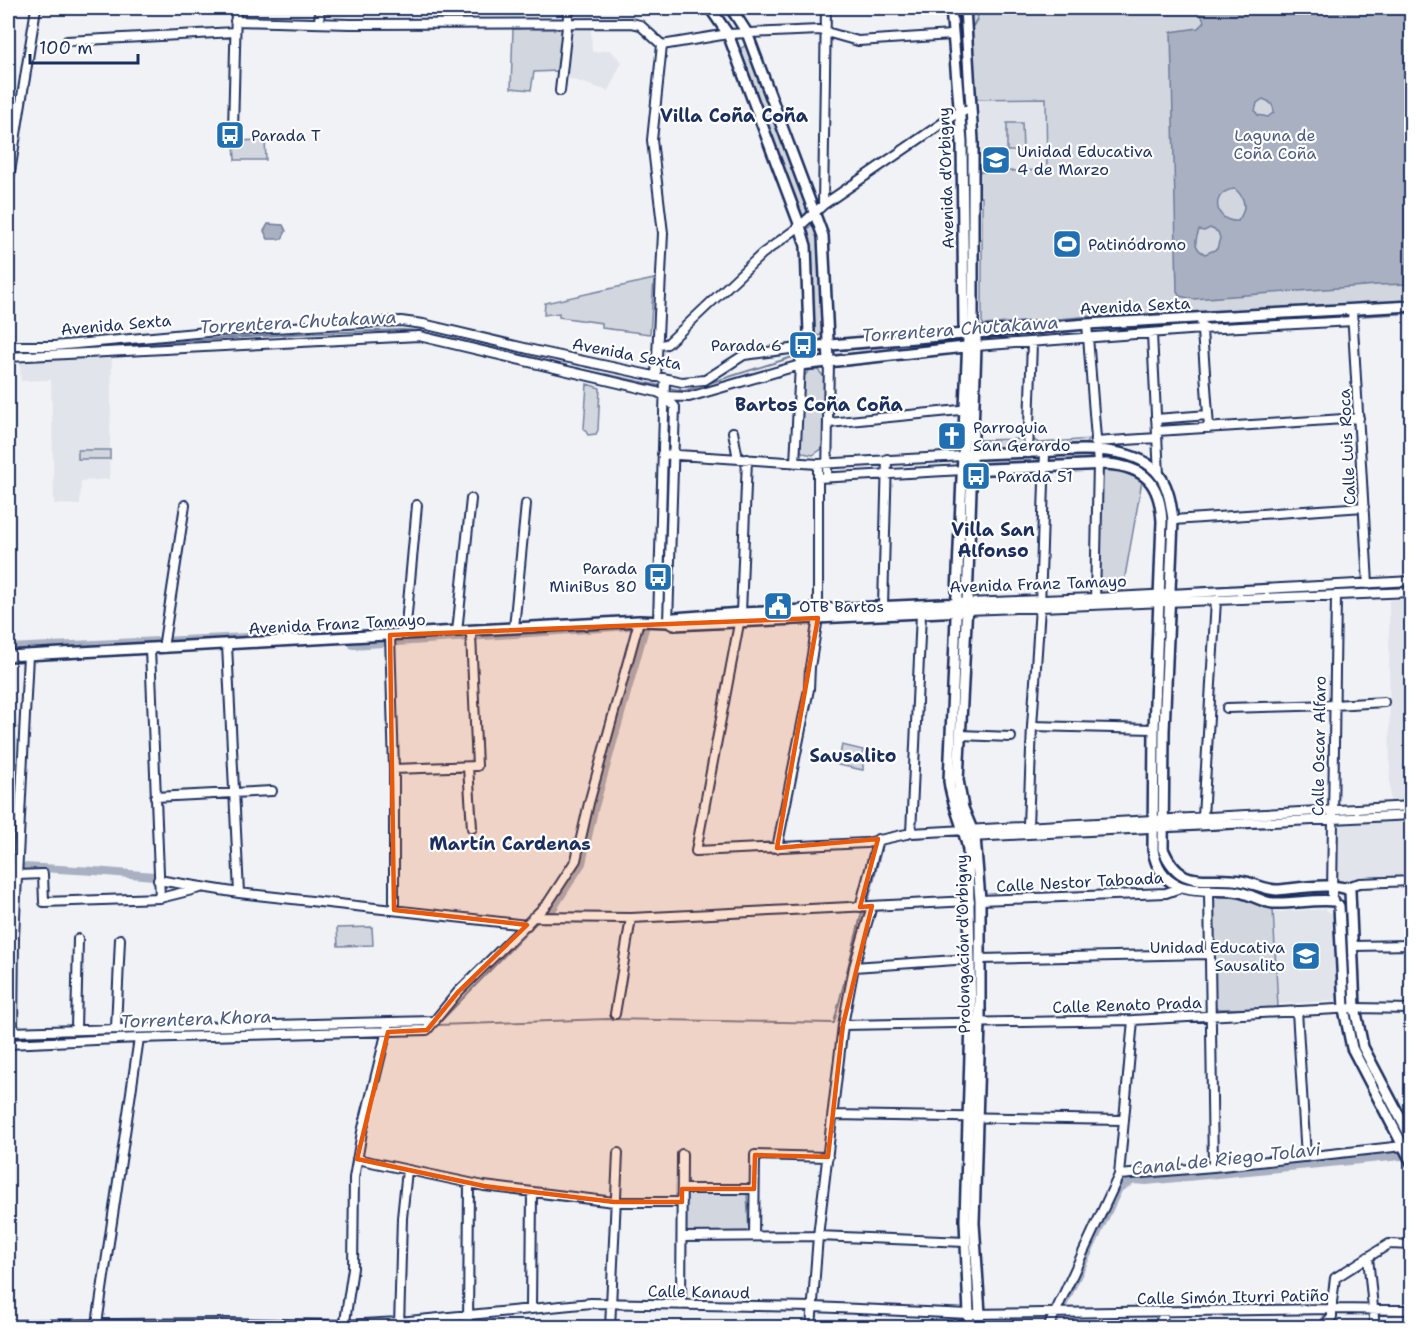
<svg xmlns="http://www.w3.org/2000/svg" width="1419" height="1335" font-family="'Shantell Sans',sans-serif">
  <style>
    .built { fill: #e1e4ea }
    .green { fill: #d2d6df; stroke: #76829e; stroke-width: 1.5 }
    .water { fill: #a8b0c2; stroke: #707c9a; stroke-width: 1.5; fill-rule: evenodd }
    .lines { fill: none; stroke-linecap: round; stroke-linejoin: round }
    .stream { stroke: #707c9a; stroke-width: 2 }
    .canal { stroke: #a8b0c2; stroke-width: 8 }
    .minor-casing { stroke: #1b2f5e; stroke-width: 12 }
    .major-casing { stroke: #1b2f5e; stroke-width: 14 }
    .minor { stroke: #fff; stroke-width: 8 }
    .major { stroke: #fff; stroke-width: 9 }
    .marked { fill: #e8590c; fill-opacity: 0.2; stroke: #e8590c; stroke-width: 4.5; stroke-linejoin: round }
    .labels { text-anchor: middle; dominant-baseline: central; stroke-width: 4.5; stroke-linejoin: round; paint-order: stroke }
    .poi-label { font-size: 16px; fill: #1b2f5e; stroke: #fff; text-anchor: start }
    .park-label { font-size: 16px; fill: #49597e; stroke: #fff }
    .street-label { font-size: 16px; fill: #1b2f5e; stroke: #fff }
    .neighbourhood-label { font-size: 18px; font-weight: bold; fill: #1b2f5e; stroke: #fff }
    .water-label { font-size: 18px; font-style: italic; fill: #4c5c81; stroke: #fff }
  </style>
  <rect width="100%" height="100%" fill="#f1f2f5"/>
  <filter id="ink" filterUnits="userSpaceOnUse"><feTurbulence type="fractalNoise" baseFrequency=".0167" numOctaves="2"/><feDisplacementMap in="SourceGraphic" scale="12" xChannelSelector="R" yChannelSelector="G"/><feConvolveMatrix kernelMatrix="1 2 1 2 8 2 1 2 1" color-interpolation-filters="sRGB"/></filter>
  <g filter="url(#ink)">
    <path class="built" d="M570,28L591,29L592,52L610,50L622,62L608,91L565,77Z
      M1046,97L1047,170L981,172L979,99Z
      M1411,351V432L1405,433L1407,352Z
      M112,356L109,479L81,481L80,505L54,504L51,380L21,381L20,362Z
      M1411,599V803L1390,804L1389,600Z
      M1411,819V877L1340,880L1337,875L1339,823Z
      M1325,909L1334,916L1337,996L1332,1001L1278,1004L1274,912Z"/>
    <path class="green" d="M956,8H961L965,101H963Z
      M970,8H1411V302L1308,309L1105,315L984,325L982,322V197H979L978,172L1047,170L1046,98L974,99Z
      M563,27L557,71L534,72L531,90L511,88L513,29Z
      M746,45L809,209L803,216L800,212L740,49Z
      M965,119H967L968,139L969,327H967V139Z
      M1007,123H1022L1023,151H1007Z
      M265,140L266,160H235L234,141Z
      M814,223L821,245L824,335L812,336L811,246L807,229Z
      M654,279L650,334L602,328V323L559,317V313L544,315L545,303Z
      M810,370H818L825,378L823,448L813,455L803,453L799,447L803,377Z
      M587,384L600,388L598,430L596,434L588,435L584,428Z
      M1024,439V445L1021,448C1007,449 984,455 977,440Z
      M1032,439L1039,443L1089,439L1085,445L1035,448L1032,445Z
      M78,450H110V459H78Z
      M1086,453L1090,457L1089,460L1051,462L1049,458L1052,455Z
      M1035,456L1038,459L1035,464L981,466L978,462L981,458Z
      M1104,468L1125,472L1142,481L1122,593L1104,594L1098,590L1101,471Z
      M842,745L863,750V770L838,765Z
      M1216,895H1233L1273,909L1278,1008L1218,1009L1215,1006L1213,898Z
      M372,927L373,945L338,946L337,928Z
      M747,1193L749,1233H686V1194Z"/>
    <path class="water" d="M1192,8H1411V284L1377,285L1194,299L1179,296L1177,291L1171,32L1198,28L1204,22L1201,14ZM1263,99C1269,101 1274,105 1274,112L1268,117L1258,115L1255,111L1257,103ZM1235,189C1247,199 1246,210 1238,221C1214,223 1209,191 1235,189ZM1210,228L1218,232L1220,238L1217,249L1205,254C1193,248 1195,241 1199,230L1204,231Z
      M268,224L283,225L286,231L282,239H268L264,231Z"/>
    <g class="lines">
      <path class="stream" d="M723,8L730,18
        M973,26L977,19L979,8
        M1359,316L1412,313
        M1207,324L1347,317
        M1155,327L1195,324
        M1093,333L1147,327
        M979,341L1081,334
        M122,345L292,334L402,330L420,331L543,360
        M842,350L965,341
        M10,353L104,346
        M557,364L684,391L796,356
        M1178,597L1412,586
        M1392,811L1412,810
        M1074,828L1148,824
        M901,839L961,834
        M869,898L882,846L886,841
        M438,1024L537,922
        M437,1025L607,1019L834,1023L862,912
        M393,1026L427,1025
        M232,1030L384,1026
        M8,1038L140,1032
        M1335,1273L1346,1267
        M1328,1303L1330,1283
        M1315,1328L1326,1314"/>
      <path class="canal" d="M353,645L646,625L594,810L582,863L552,910
        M8,648L310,634
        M24,867L94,871L154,876
        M1060,1312L1119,1188L1134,1180L1146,1181L1401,1156
        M1053,1328L1055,1323"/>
      <g class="minor-casing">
        <path id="minor" d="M235,21L350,24L631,23L640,25L662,45
          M319,23L320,8
          M67,41L235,32
          M662,45L728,34L819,30L858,41L952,35
          M560,91L569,8
          M233,131L236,8
          M8,185L36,8
          M823,205L826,8
          M1352,310L1368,584
          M1201,317L1209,428
          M1087,324L1098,464L1095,602
          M1152,334L1159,475
          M659,345L667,344L762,254L800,226L823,205L960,111L971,110
          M8,346H54L218,331L401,321L423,324L537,351L682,382L705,380L744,355L806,347
          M976,346L1202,329L1353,321
          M8,357L419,336L657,392L665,396L689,397L800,365L795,463
          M656,377L663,233L652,140L662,45
          M665,396L675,407L668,622
          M1156,419L1208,415
          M829,423L970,409
          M1157,431L1359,418
          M733,432L738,459
          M1095,442L1157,438
          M1028,453L1032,343
          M662,454L818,464L963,456
          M747,459L741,613L696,851L866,843L911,833L1412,806
          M827,477L829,361
          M818,478L963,470
          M1173,520L1364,507
          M967,603L1095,598L1412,581
          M883,606L887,459
          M967,610L1412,592
          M658,622L665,379
          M514,628L526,504
          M457,632L471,499
          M390,635L394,769V910
          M405,635L417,505
          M227,645L239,893
          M163,648L185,505
          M150,649L160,898
          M1227,708L1334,705L1384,702
          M1032,726L1154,729
          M960,735L1011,737
          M468,767L472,828
          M394,769L477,766L471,635L469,631
          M155,797L272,791
          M1203,817L1216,600
          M1028,825L1032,726L1040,607L1045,452
          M911,833L921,614
          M970,837L1412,815
          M777,848L809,689L810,667L818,618V464
          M17,875L43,874L44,902L160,898L200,888
          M158,880L239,893L527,925
          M1345,887L1360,883L1412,881
          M1209,891L1213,1167
          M1332,895L1336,596
          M980,900L1166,893L1180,888
          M860,907L878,839
          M533,917L631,918L970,901
          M1353,946L1412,945
          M980,959L1209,954
          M854,967L970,959
          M1297,1011L1306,1157
          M615,1014L631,918
          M843,1025L1133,1020L1355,1008L1412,1009
          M116,1028L120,939
          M76,1029L78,939
          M13,1031L14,937L28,655
          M8,1032L389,1022
          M8,1044L139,1038L427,1030L458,992L548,903L576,860L589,803L639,621
          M833,1115L1123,1120
          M357,1159L484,1186L614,1202H682
          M1119,1175L1213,1167L1412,1145
          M682,1189H754
          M754,1236L755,1155L828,1157
          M682,1237L818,1236L966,1242
          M1368,1257L1375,1328
          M681,1305L682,1154
          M531,1309L532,1192
          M97,1324L139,1038
          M8,1325L224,1323L345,1325L399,1322L591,1303L814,1307L969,1314L1332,1309L1412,1310
          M399,1327L402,1218L407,1170
          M344,1328L353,1268L354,1178L362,1132L389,1022L435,1021
          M468,1328L469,1183
          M610,1328L618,1153
          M811,1328L818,1236L843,1025L854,967L872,906
          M1048,1328L1119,1175L1133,1020
          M1157,1328L1166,1311
          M1323,1328L1332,1317V1302L1335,1278L1389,1244L1412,1245"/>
      </g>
      <g class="major-casing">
        <path id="major" d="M710,8L728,34L800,226L806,246L809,333L801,356L800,365L974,346
          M731,8L747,33L823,236L829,361
          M951,8L962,142L964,326L968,338L949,781C952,806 964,826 968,850L971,1022L965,1220L969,1314L967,1328
          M965,8L973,141V333L976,337V346L967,603L958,780L963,808L975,837L980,900V1022L974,1223L980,1314L978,1328
          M806,347L1087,324L1412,306
          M968,455C989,453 1011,453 1033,452C1070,451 1135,441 1160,476C1169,489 1171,505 1173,520L1164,731L1163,849C1181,892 1205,875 1241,881C1253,883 1266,890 1277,890C1294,889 1338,881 1350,891L1355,1008L1363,1047L1412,1140
          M966,470L1107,464C1146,467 1160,484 1162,521L1154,729L1153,850C1161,896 1197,889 1233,891C1248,892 1261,902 1273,903C1293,904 1314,899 1334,901
          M668,622L674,618L741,613L964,603
          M8,656L639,621L668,622L674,625L962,611
          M1339,906L1344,1009L1352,1048L1412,1163"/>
      </g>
      <use href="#minor" class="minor"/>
      <use href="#major" class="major"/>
    </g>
  </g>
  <path class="marked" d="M818,618L777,848L878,839L860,907L872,906L843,1025L828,1157L755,1155L754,1189H682V1202H614L484,1186L357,1159L388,1032L427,1030L458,992L527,925L394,910L390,635Z"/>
  <defs>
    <g id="bus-square" transform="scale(1.5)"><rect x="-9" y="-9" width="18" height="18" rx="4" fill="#1f6fb2" stroke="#fff"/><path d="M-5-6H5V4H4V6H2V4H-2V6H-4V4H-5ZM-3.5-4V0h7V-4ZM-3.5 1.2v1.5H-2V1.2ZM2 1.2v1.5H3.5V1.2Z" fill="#fff"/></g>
    <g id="school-square" transform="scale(1.5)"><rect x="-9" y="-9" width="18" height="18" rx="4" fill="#1f6fb2" stroke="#fff"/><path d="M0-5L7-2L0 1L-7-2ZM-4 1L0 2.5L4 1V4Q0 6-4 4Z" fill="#fff"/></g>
    <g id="stadium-square" transform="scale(1.5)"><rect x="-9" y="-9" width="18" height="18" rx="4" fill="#1f6fb2" stroke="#fff"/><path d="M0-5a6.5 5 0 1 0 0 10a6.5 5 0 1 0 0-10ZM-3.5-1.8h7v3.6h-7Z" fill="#fff"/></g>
    <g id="church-square" transform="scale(1.5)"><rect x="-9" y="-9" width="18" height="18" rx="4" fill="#1f6fb2" stroke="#fff"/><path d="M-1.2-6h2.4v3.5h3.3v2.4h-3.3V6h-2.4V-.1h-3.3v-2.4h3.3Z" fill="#fff"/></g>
    <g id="civic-square" transform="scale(1.5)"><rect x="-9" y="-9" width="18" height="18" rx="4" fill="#1f6fb2" stroke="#fff"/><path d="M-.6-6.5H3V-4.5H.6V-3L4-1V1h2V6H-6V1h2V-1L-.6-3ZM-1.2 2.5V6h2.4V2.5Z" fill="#fff"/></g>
  </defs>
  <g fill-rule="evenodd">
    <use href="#bus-square" x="230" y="135"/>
    <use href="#school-square" x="996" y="160"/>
    <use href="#stadium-square" x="1067" y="244"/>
    <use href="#bus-square" x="803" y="345"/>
    <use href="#church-square" x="952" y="436"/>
    <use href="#bus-square" x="976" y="476"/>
    <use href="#bus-square" x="658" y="577"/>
    <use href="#civic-square" x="778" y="606"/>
    <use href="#school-square" x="1306" y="956"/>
  </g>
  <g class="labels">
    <g class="poi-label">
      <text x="251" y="135">Parada T</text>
      <text x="1017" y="151">Unidad Educativa<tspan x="1017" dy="18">4 de Marzo</tspan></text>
      <text x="1088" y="244">Patinódromo</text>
      <text x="782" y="345" text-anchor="end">Parada 6</text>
      <text x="973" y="427">Parroquia<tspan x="973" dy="18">San Gerardo</tspan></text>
      <text x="997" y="476">Parada 51</text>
      <text x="637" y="568" text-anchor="end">Parada<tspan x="637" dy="18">MiniBus 80</tspan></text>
      <text x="799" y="606">OTB Bartos</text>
      <text x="1285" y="947" text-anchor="end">Unidad Educativa<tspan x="1285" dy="18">Sausalito</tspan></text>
    </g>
    <g class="park-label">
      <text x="1275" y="135">Laguna de<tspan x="1275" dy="18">Coña Coña</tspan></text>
    </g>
    <g class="street-label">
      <text transform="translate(946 178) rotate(-92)">Avenida d'Orbigny</text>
      <text transform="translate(1135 306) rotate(-3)">Avenida Sexta</text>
      <text transform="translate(116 325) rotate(-5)">Avenida Sexta</text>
      <text transform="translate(627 354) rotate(11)">Avenida Sexta</text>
      <text transform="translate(1347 447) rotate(-93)">Calle Luis Roca</text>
      <text transform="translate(1038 584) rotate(-2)">Avenida Franz Tamayo</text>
      <text transform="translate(337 624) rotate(-3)">Avenida Franz Tamayo</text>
      <text transform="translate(1319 746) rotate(-89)">Calle Oscar Alfaro</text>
      <text transform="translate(1080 882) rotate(-3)">Calle Nestor Taboada</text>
      <text transform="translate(963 944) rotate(-91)">Prolongación d'Orbigny</text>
      <text transform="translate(1127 1005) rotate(-2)">Calle Renato Prada</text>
      <text transform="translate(699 1292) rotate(1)">Calle Kanaud</text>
      <text transform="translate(1233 1297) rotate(-1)">Calle Simón Iturri Patiño</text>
    </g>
    <g class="neighbourhood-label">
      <text x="734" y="116">Villa Coña Coña</text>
      <text x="819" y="405">Bartos Coña Coña</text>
      <text x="993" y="530">Villa San<tspan x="993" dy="21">Alfonso</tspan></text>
      <text x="853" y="756">Sausalito</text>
      <text x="510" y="844">Martín Cardenas</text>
    </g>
    <g class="water-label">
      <text transform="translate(298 322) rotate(-3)">Torrentera Chutakawa</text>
      <text transform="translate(960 329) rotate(-4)">Torrentera Chutakawa</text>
      <text transform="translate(196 1019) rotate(-2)">Torrentera Khora</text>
      <text transform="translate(1226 1159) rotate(-6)">Canal de Riego Tolavi</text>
    </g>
  </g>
  <rect width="1419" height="1335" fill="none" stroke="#fff" stroke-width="30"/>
  <rect x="15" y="15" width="1389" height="1305" fill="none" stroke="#1b2f5e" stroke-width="2" filter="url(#ink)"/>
  <path d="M30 54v9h108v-9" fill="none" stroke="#1b2f5e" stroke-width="3"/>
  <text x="39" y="54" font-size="18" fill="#1b2f5e" stroke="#ffffff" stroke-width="4.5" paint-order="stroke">100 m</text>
</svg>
